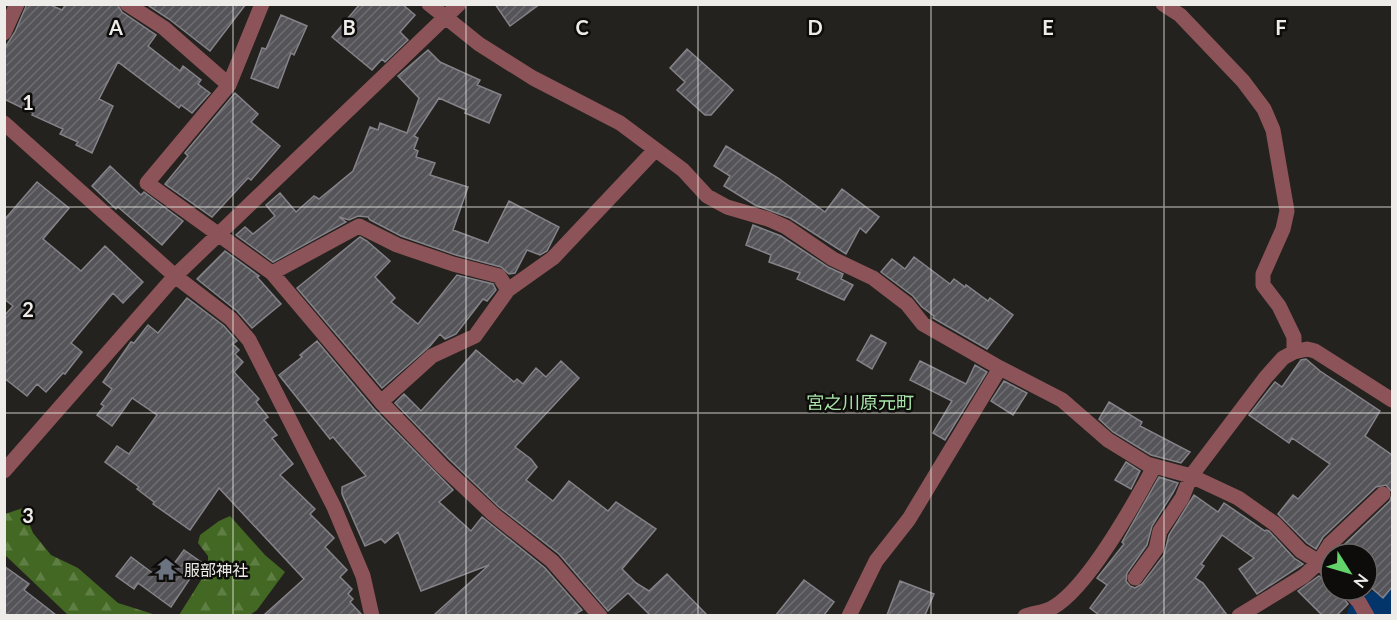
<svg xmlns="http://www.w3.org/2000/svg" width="1397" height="620" font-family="Lato,'Noto Sans JP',sans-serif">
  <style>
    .forest { fill: url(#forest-firs) }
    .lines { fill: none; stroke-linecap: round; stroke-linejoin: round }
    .river { stroke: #03356b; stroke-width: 36 }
    .building { fill: url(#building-hatch); stroke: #858389; stroke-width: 1.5 }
    .minor { stroke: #8c5458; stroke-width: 15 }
    .grid { fill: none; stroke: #eeece9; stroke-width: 1.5; stroke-opacity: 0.55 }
    .labels { text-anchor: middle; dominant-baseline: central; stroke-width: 5; stroke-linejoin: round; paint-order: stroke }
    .poi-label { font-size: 16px; fill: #eeece9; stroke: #0d0c0a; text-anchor: start }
    .neighbourhood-label { font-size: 18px; fill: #a8e3a8; stroke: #0d0c0a }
    .grid-label { font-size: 20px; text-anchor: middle; font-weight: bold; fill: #eeece9; stroke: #0d0c0a; stroke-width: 5; stroke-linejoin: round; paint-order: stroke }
  </style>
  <defs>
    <pattern id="forest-firs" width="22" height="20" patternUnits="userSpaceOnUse" patternTransform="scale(1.5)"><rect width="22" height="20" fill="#436823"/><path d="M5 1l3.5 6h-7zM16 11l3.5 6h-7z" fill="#5e7e43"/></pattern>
    <pattern id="building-hatch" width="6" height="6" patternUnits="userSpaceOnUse" patternTransform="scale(1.5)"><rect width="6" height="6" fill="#555459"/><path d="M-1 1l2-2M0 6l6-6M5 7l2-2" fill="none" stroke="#6e6d71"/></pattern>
  </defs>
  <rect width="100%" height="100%" fill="#24221e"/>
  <path class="forest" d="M23,508L33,533L51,555L78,568L118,603L156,615H68L5,555V514Z
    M230,516L265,555L285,572L257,610L250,615H179L208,569V556L198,543L200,535L219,521Z"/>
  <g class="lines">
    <path class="river" d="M1365,616L1392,601"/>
  </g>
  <path class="building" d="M27,4H48L62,10L66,4H117L122,12L156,35L148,46L180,71L183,66L201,80L198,84L210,93L192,113L181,105L179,108L118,62L99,99L113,106L92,153L76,145L78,142L60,134L63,129L32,115L33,113L4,99V49L15,32Z
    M146,4H246L210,51L169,19Z
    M360,4H402L415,15L400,32L408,40L385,62L382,59L372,70L332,37Z
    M495,4H540L510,26Z
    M281,15L307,26L294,55L291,53L278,88L251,78L262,48L266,49Z
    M687,49L733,90L711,115H705L677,90L685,82L670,68Z
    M428,50L440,62L480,80L477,85L501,95L489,123L465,113L466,110L439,98L414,136L418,138L414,149L418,151L416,157L435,163L430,175L468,187L453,230L488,243L509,201L559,227L547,251L540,255L527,250L515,273L509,274L501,267L456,255L401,236L370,220L368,217L358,216L349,220L339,217L346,222L273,262L236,235L245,227L253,234L275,216L266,205L280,193L296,212L314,196L319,199L353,171L370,127L378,130L380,123L407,133L419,98L398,76Z
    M235,93L258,114L251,122L280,146L251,180L248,178L212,217L165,184L188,156L185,153Z
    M726,146L778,178L825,212L842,189L879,217L866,233L860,228L846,254L790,218L755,205L724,186L730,176L714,166Z
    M110,166L141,195L144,192L183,221L162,245L118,207L116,209L92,186Z
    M37,182L69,208L43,239L81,271L105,246L143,282L123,303L113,293L71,343L82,352L65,374L63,373L46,392L37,384L27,396L4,378V316L13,306L4,299V220Z
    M753,225L781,236L828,267L843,274L841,279L853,285L844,300L797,279L800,273L769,262L771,255L746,245Z
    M360,237L367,241L390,261L375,277L395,298L391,302L418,324L457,275L493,284L496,290L487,301L483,299L456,334L445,339L440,334L430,346L382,388L297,288Z
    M225,251L259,276L257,277L281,304L252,328L237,311L197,279Z
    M914,257L950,284L954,279L965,287L966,285L988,301L990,298L1013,315L987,349L933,318L934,316L922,307L913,296L881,272L892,259L905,269Z
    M187,298L224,326L237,341L233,344L239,350L235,354L243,362L234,372L259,399L256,402L268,417L264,420L277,435L272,438L293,464L280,475L315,509L310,514L334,538L325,547L347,570L340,577L352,589L348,594L353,599L350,602L362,615H264L304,579L219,488L190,530L153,504L154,502L137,489L139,487L105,462L117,446L129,454L157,415L132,398L112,426L97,415L104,406L101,404L112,389L103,382L131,342L134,343L148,325L158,333Z
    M871,335L886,343L872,369L857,360Z
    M317,341L374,409L453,490L439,502L471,531L482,517L545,568L582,610L574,615H434L489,565L421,591L398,532L385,543L381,539L365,546L342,494V487L366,476L333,437L330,439L279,375L302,357L300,355Z
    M476,350L514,382L517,379L523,384L536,368L546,377L561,361L579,378L515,447L531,459L537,467L526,480L553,501L569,481L608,511L616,502L656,529L622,569L636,583L649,591L667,574L707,615H650L628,593L608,611L559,554L499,507L449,459L395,403L404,394L421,411Z
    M1306,359L1320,371L1380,411L1365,436L1392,455V492L1386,485L1376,487L1323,537L1316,549L1307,543L1278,514L1293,495L1298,499L1330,464L1292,438L1289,443L1249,415L1275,382L1282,387L1301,360Z
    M920,361L966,384L975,365L987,372L945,440L933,433L952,401L910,380Z
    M1004,381L1027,393L1013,415L991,401Z
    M1109,402L1142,422L1140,426L1190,452L1181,463L1151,455L1113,432L1099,419Z
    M1126,462L1140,471L1131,489L1115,480Z
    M1159,477L1178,483L1173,493L1152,526L1147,545L1127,573L1126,581L1130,586L1135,588L1142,584L1164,555L1169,535L1194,495L1218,512L1224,503L1265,531L1266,530L1269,531L1294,558L1303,564L1257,594L1239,569L1254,558L1222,535L1201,564L1204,566L1195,578L1203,583L1227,615H1099L1090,608L1107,585L1097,578L1124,544L1122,542Z
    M1392,494V587L1383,598L1367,584V554H1356L1345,544L1390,501Z
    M184,550L201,562L171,607L138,583L134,589L116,576L131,557L162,580Z
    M4,566L29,584L24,590L56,615H4Z
    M1319,576L1329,584L1331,590H1336L1348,604L1337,615H1322L1298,591Z
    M804,580L834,602L824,615H776Z
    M900,581L934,594L925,615H887Z"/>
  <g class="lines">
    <path class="minor" d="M127,4L164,28L229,85L262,4
      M429,4L479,44L533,78L620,123L683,170L707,196L727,207L768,219L786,227L833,259L873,278L907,304L923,324L1000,368L1062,400L1108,440L1147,464L1191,476L1238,498L1275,524L1301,551L1319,562L1331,574
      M1163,4L1180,15L1243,81L1264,109L1273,130L1287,211L1283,229L1263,274V285L1279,306L1294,337V352
      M4,33L17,4
      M229,85L147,183L272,273L381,402L442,466L493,514L552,561L600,616
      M4,123L175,276L231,319L249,340L334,507L363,576L372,616
      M272,273L359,226L397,245L453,264L499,276L508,290
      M381,402L432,356L475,336L508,290L553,258L655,150
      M4,471L175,276L459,4
      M1135,578L1156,549L1160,531L1182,498L1191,476L1266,377L1283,358L1294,352L1307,349L1315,351L1392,400
      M1348,590L1359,602L1367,616
      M849,616L876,561L909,519L1000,368
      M1025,616C1034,613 1045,612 1052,608C1088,588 1134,504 1154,467
      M1239,616L1304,576L1319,562L1330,544L1383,494"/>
  </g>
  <path class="grid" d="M233,4V616M466,4V616M698,4V616M931,4V616M1164,4V616M4,207H1392M4,413H1392"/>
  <defs>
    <g id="temple-bare" transform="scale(1.8)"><path d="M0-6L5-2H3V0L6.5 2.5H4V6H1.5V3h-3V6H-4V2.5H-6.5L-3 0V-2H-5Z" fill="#6b7280" stroke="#0d0c0a" stroke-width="2.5" paint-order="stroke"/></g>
  </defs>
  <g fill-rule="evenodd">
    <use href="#temple-bare" x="166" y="569"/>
  </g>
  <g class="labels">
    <g class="poi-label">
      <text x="184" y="569">服部神社</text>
    </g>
    <g class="neighbourhood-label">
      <text x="860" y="402">宮之川原元町</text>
    </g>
  </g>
  <g class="grid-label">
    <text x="116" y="35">A</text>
    <text x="349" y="35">B</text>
    <text x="582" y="35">C</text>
    <text x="815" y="35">D</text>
    <text x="1048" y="35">E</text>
    <text x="1281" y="35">F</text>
    <text x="28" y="110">1</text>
    <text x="28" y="317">2</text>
    <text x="28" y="523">3</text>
  </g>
  <rect width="1397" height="620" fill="none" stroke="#eeece9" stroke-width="12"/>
  <g transform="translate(1349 572) rotate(127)"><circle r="28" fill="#0d0c0a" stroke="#676663" stroke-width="1.5"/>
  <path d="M0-4.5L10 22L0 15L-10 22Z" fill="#62d469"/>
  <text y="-9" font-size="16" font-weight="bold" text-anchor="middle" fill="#eeece9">N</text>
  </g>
</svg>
